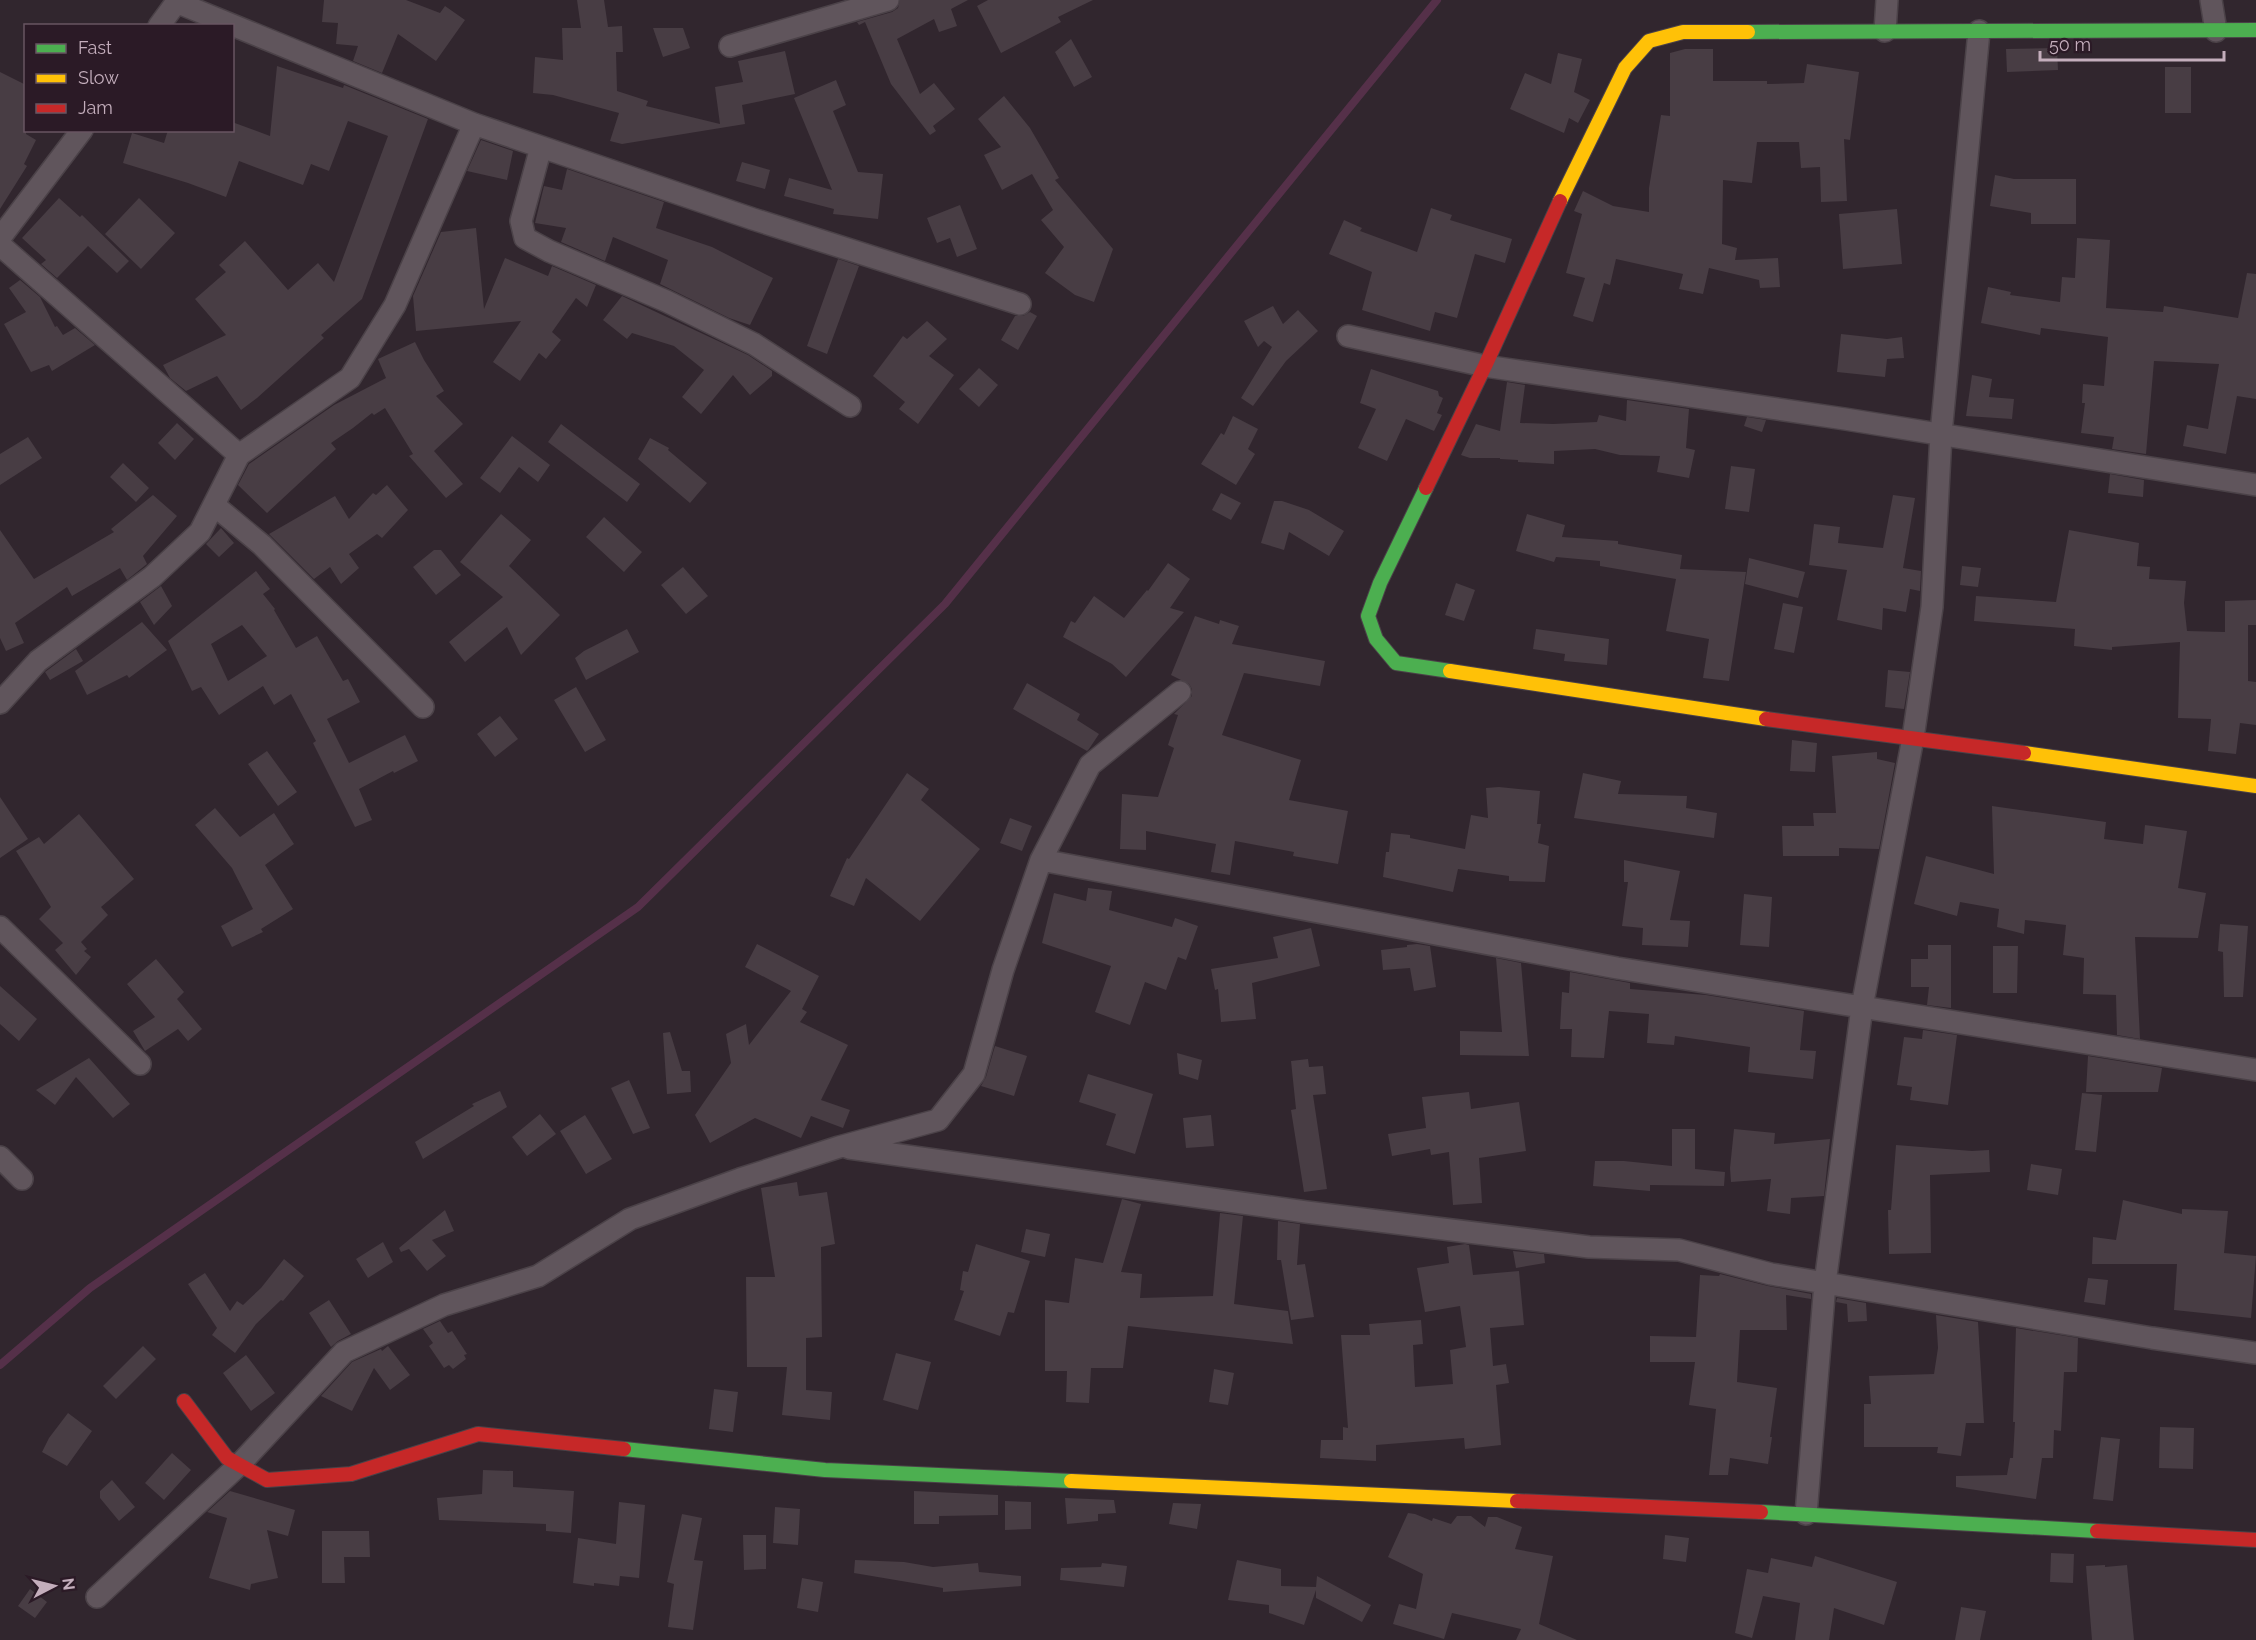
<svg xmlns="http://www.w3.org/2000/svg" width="2256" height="1640" font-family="Raleway,sans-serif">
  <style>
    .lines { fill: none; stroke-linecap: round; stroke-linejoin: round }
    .stream { stroke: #553049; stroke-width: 8 }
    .building { fill: #483d44; fill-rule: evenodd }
    .street-casing { stroke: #4b4248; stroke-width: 24 }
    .fast-casing { stroke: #4b4248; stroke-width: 16 }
    .slow-casing { stroke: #4b4248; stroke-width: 16 }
    .jam-casing { stroke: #4b4248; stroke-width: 16 }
    .street { stroke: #60555c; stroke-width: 21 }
    .fast { stroke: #4caf50; stroke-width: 14 }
    .slow { stroke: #ffc107; stroke-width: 14 }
    .jam { stroke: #c62828; stroke-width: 14 }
  </style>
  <rect width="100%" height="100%" fill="#31262e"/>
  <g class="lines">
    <path class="stream" d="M0,1365L90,1288L638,907L945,604L1437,0"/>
  </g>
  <path class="building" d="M324,0H406L440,13L445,6L465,20L436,61L398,34L382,73L353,61L358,46L336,44L338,23L322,22Z
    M577,0H604L608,27L622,26L623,52H616L617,91L648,101L646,106L720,124L715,87L743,82L738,61L785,51L795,94L742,105L745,124L622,144L610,141L619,113L553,95L533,93L535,57L563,60L562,28H581Z
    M900,0H968L951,9L957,26L939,32L934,19L897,39L920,94L934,83L955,109L933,126L936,131L930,135L891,84L865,22L859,25L857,22L892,12L898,8Z
    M988,0H1093L1058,17L1061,22L1001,53L977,6Z
    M653,28H683L690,48L663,57Z
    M1071,39L1092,77L1074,87L1055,52Z
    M2057,48L2058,70L2007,72L2006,49Z
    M1685,49H1713V81H1767V84L1804,83L1807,64L1859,72L1850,140L1844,139L1847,201L1821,202L1820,167L1801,168L1799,142H1757L1752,183L1723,180L1722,244L1737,248L1735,260L1778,258L1780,287L1760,288L1759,280L1709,268L1703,294L1679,289L1683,274L1616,259L1610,285L1604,283L1593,322L1573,316L1585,278L1566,273L1582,214L1574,211L1583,191L1613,206L1649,212V188L1661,115L1670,116V53Z
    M1558,53L1582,59L1574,92L1590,100L1578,123L1569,118L1564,133L1510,109L1525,73L1551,84Z
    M277,66L343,88L344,85L428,119L362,299L321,335L324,338L257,398L241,410L217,376L186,391L170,378L163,365L226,335L195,299L226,272L219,265L245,241L288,290L318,263L334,282L388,136L348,121L329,171L311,164L303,185L239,161L226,197L188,183L123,163L132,133L164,143L168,130H232V122L270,136Z
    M2165,67H2191V113H2165Z
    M0,72L26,85V134L36,140L24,164L27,166L0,209Z
    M836,80L846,105L833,111L858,172L883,174L878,219L833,214L834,209L784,196L789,178L832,190L794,98Z
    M1004,96L1030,128L1059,178L1055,180L1113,249L1094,302L1075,295L1045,273L1064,247L1041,220L1053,210L1032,174L1002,190L984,155L1001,147L978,119Z
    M481,140L513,151L507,180L467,171Z
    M742,162L770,170L765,189L736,181Z
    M567,169L664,202L656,228L712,247L773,278L750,325L729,318L660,284L668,260L613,237L605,261L561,242L566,228L535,223L544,186L562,190Z
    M1995,175L2014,179H2076V224H2031V213L1990,206Z
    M59,198L80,217L82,215L129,261L117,273L88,246L57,278L41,264L46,260L22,238Z
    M139,198L175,233L141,269L105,234Z
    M960,205L977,249L957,257L950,238L937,243L927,218Z
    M1431,208L1452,215L1450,220L1512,239L1505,263L1475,254L1457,318L1435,312L1430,331L1362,310L1372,272L1329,254L1344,220L1362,228L1360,231L1417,252Z
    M1897,209L1902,264L1843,269L1839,214Z
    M476,228L484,309L505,258L548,276L552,266L596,285L587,307L576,298L552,332L561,340L546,359L539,353L520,381L493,362L521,321L416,331L413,296L441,232Z
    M2077,238L2110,240L2106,308L2163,312L2164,306L2238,318L2247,273L2256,274V399L2237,396L2226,454L2183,446L2187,425L2208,429L2219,364L2154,361L2146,454L2112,449L2114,437L2081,433L2085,403H2082L2083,384L2104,386L2108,337L2041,328L2040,335L1981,323L1988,287L2011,292L2010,295L2060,302L2062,277L2075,278Z
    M838,259L859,266L827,354L807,346Z
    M20,280L40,297L55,327L57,326L63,335L75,328L95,345L52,371L49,365L31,372L4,324L26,312L9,288Z
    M622,296L748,355L772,371V376L750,395L733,375L701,414L682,397L704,370L674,346L632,333L627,339L603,320Z
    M1273,306L1283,324L1298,310L1318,331L1286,361L1253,406L1241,398L1272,347L1264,341L1258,347L1244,321Z
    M1030,312L1037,316L1018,350L1001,340L1015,316H1023Z
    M927,321L947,339L929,356L954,375L918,424L899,409L905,402L873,376L903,336L907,339Z
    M1841,334L1887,339L1902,337L1904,358L1887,359L1885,377L1837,372Z
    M415,342L424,360L444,391L436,396L463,424L434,451L463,484L446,498L409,456L413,454L385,408L374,415L372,413L353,428L331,443L336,449L267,513L238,485L249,464L334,405L386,378L378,359Z
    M979,368L998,385L979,407L959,389Z
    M1371,369L1438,391L1439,396L1443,398L1437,413L1442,415L1434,431L1406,419L1387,461L1358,448L1376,409L1360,403Z
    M1972,375L1992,379L1989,397L2014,399L2012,419L1966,416Z
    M1507,382L1525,385L1520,423L1553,424L1597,422L1599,415L1626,421L1627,400L1689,409L1686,448L1695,450L1689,478L1657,472L1660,456L1620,455L1595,449L1554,451V464L1518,462V460L1500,459V458H1470L1461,455L1476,424L1500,431Z
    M1233,416L1258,429L1248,449L1255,454L1236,485L1201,464L1221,433L1224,435Z
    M1747,417L1766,420L1762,432L1744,426Z
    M177,423L194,439L175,460L158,443Z
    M561,424L640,484L627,502L548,442Z
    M512,436L550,465L538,482L519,467L500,493L480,478Z
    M28,437L42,458L0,485V454Z
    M650,438L669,448L668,450L707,483L690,503L638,459Z
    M123,463L149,488L136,502L110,477Z
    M1731,466L1755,469L1749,512L1725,509Z
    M2110,474L2144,480L2143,497L2108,493Z
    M387,485L408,510L382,538L377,534L349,554L359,568L341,584L330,567L314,579L269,534L335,496L349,519L373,493L376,495Z
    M1221,493L1241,503L1231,520L1212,510Z
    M153,495L177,516L143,556L147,564L127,580L120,568L72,596L67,587L15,623L24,643L6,651L0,638V530L34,579L114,532L111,529Z
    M1893,495L1915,498L1903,568L1921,571L1920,591L1910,589L1906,612L1883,608L1882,630L1837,620L1847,570L1809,565L1814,524L1840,527L1838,543L1883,548Z
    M1274,501H1282L1309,510L1344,531L1329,556L1289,532L1284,550L1261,543Z
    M501,514L531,540L509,566L560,615L521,655L507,627L465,662L449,642L503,597L460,562Z
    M1527,514L1565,525L1562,537L1618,541V544L1682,555L1680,569L1746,572L1729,681L1703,678L1709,639L1666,631L1676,579L1600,566V561L1556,557L1554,562L1516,551Z
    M604,517L642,552L624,572L586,537Z
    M221,528L234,543L219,557L206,544Z
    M2069,530L2139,543L2137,566L2150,567L2149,579L2186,581L2184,603L2187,631L2225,632V601L2256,600V625H2248V681L2256,682V725L2240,723L2236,754L2208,751L2211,719L2178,718L2180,642L2112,647V650L2074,646L2075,629L1974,621L1976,596L2056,602Z
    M434,550H441L461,575L436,595L413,567Z
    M1749,558L1805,572L1798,598L1745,584Z
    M1168,563L1190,579L1170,608L1184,612L1126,677L1112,664L1063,637L1071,621L1075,623L1094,596L1124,618L1147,590L1148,591Z
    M1962,566L1981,568L1978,587L1960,585Z
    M683,567L708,596L686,614L661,585Z
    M256,571L270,589L263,594L275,609L274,610L296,648L317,636L343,681L348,679L360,702L327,719L349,763L405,735L418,761L394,773L393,771L359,789L372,820L355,827L313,743L316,741L291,694L274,705L263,686L219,715L201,687L192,691L168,641ZM242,625L267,656L228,681L211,644Z
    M1456,583L1475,590L1464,621L1445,615Z
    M161,586L172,606L154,625L140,602Z
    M1783,603L1803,607L1794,653L1774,649Z
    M1195,616L1219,624L1220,620L1239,626L1232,644L1325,661L1320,686L1244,673L1222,735L1301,760L1289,800L1348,811L1338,864L1293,856L1294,852L1235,841L1230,875L1211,872L1216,844L1146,831V850L1120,849L1122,794L1158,797L1174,748L1168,745L1178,715L1174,714L1192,696V689L1189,684L1171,675Z
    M142,622L167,650L129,678L127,675L87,695L75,671Z
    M627,629L639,652L586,680L575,658L584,651Z
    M1536,629L1609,639L1607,665L1564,661L1565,654L1533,649Z
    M76,649L83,661L50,680L45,672Z
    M1888,670L1910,672L1904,709L1885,707Z
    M1027,683L1080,714L1077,720L1099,734L1089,749L1087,751L1013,709Z
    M576,687L606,740L585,752L554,700Z
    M500,716L518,739L495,757L477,734Z
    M1792,740L1817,743L1815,772L1790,771Z
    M267,751L297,792L278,806L248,764Z
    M1877,752V759L1895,763L1879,849L1839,848V856H1783L1782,826H1814L1813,813H1836L1832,756Z
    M907,773L929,789L921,800L980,849L920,921L866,878L854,906L830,896L847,858L849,859Z
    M1583,773L1621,781L1618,794L1687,796L1686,808L1717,813L1714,838L1574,818Z
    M1499,787L1540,791L1537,824H1541L1538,843L1549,846L1545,882L1509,881V876L1458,869L1453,892L1383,877L1386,852H1389L1391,833L1410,835V838L1465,849L1471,815L1488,818L1486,788Z
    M0,797L28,839L0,858Z
    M1992,806L2106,822L2104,839L2143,844L2145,825L2187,831L2178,888L2206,893L2198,938L2135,937L2140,1039L2117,1035L2116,995L2083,994L2084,958L2063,955L2066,925L2025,920L2024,934L1997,927L1999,909L1960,902L1957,916L1914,904L1926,856L1994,874Z
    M215,808L240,837L274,813L294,844L265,865L293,909L261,929L263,932L232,947L221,926L253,909L232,868L195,825Z
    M79,814L134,879L101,907L108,915L81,942L87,949L84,951L91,957L76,975L55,950L63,943L39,919L51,907L16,851L39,837L44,844Z
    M1010,818L1032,826L1022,851L1000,843Z
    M1624,860L1680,871L1670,920L1690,921L1688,947L1642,945L1643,928L1622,926L1628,882H1624Z
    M1088,888L1112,891L1109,910L1172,927L1175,918L1198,926L1186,960L1178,957L1166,990L1145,982L1130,1025L1095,1012L1111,966L1042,943L1054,893L1086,901Z
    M1744,894L1772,897L1769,947L1740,945Z
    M2220,924L2248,926L2243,997H2224L2223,952L2218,951Z
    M1311,928L1320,966L1252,983L1256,1019L1221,1022L1218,989L1215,990L1211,969L1278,958L1273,937Z
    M757,944L819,976L802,1009L807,1012L800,1022L848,1045L821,1100L850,1110L843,1128L811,1116L801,1138L755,1118L710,1143L695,1115L731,1063L726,1034L746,1024L749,1045L791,991L745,967Z
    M1417,944L1430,946L1436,987L1414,991L1410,968L1383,970L1381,950L1407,947V945Z
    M1928,945H1951V1008L1927,1005L1929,987H1911V959H1928Z
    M1993,946H2018L2017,993H1993Z
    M1496,958L1521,963L1529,1056L1460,1055V1031L1502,1032Z
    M156,959L184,992L177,999L202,1029L188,1041L178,1029L145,1051L133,1031L155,1017L127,984Z
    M1570,972L1630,983V989L1706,995L1804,1011L1800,1050L1816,1051L1813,1079L1748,1072L1750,1047L1675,1036L1674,1045L1647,1043L1649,1014L1609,1011L1604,1058L1571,1057L1572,1029H1560L1562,992L1569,993Z
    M0,986L37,1019L19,1041L0,1024Z
    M1923,1030L1957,1035L1948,1105L1910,1100L1912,1087L1897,1085L1904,1037L1922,1039Z
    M670,1032L682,1071H690L691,1092L667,1094L663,1033Z
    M995,1046L1027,1056L1014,1096L981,1086L986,1077Z
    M1177,1053L1202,1060L1198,1080L1179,1074Z
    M2088,1056L2162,1068L2158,1092H2086Z
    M89,1058L130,1104L113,1118L76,1077L55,1105L36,1090Z
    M1308,1059L1309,1067L1323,1066L1326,1094L1313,1095L1327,1189L1304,1192L1291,1110L1296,1109L1291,1061Z
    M1088,1074L1153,1094L1135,1154L1106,1145L1116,1114L1079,1102Z
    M629,1080L650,1128L633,1134L611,1088Z
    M500,1091L507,1107L423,1159L415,1142L474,1106L472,1104Z
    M1469,1092L1471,1109L1519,1102L1526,1151L1479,1158L1482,1203L1453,1205L1449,1152L1431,1155L1430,1149L1392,1156L1388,1134L1426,1128L1422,1097Z
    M2082,1093L2102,1095L2096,1152L2075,1150Z
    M540,1114L556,1134L527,1156L512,1137Z
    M585,1115L612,1159L586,1174L560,1131Z
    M1211,1115L1214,1146L1186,1148L1183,1118Z
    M1672,1129H1695V1169L1725,1172L1724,1186L1650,1185V1191L1593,1186L1595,1161H1624L1672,1166Z
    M1734,1129L1775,1133L1774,1144L1830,1139L1824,1196L1791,1198L1790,1214L1767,1211L1771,1179L1731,1182L1730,1168Z
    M1896,1145L1972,1151L1989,1150L1990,1172L1930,1175L1931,1253L1889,1254L1888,1210H1891Z
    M2031,1164L2062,1169L2058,1195L2027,1190Z
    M797,1182L799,1196L827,1192L835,1244L821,1247L822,1337L806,1338V1390L832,1392L830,1420L782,1415L787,1367H747L746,1277H775L761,1188Z
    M1122,1199L1141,1204L1121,1272L1142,1274L1140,1298L1213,1296L1220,1213L1243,1216L1234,1304L1288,1311L1293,1344L1128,1326L1123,1368H1091L1089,1403L1066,1402L1067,1371H1045V1300L1069,1303L1075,1258L1103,1263Z
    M2123,1200L2182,1214V1209L2228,1211L2224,1253L2256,1256L2251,1318L2174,1310L2177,1264H2092L2093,1237L2116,1240Z
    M445,1210L454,1231L432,1240L446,1256L427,1271L409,1249L401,1252L399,1248Z
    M1278,1221L1300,1224L1297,1265L1305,1264L1314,1317L1291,1320L1281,1260H1277Z
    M1026,1229L1050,1234L1045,1257L1021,1252Z
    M383,1242L393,1262L368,1278L356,1259Z
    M976,1244L1030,1261L1014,1313L1008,1312L1000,1336L954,1320L964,1291L960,1290L963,1271L968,1272Z
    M1465,1244L1469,1245L1473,1275L1519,1271L1524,1325L1490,1328L1493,1366L1506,1364L1509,1383L1496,1385L1501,1445L1465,1449L1464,1438L1376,1445V1461L1320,1458L1321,1440H1343V1427L1348,1428L1341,1335H1370L1369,1324L1421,1320L1423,1344L1413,1345L1415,1387L1453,1384L1450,1350L1466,1347L1460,1306L1425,1312L1417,1268L1449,1263L1447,1247Z
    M1513,1251L1544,1254L1545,1263L1516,1268Z
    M284,1259L304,1276L283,1301L281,1300L256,1324L235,1353L212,1335L217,1328L188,1284L205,1273L230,1311L237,1301L243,1305L261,1288Z
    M1720,1274L1768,1286L1811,1294V1299L1786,1295L1787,1330H1740L1737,1382L1777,1388L1770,1437H1772L1768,1464L1730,1458L1728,1475H1709L1716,1409L1689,1405L1695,1362H1650V1336L1696,1337L1700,1275L1719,1276Z
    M2088,1278L2108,1280L2105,1305L2084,1302Z
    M1837,1298L1866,1303L1867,1321L1848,1322L1847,1304L1836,1302Z
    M329,1300L351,1334L338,1341L331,1347L309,1313Z
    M1936,1315L1978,1322L1984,1423H1966L1961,1456L1937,1453L1938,1447H1864V1404H1871L1869,1376L1934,1374L1938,1348Z
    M440,1321L448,1333L452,1331L467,1354L464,1355L466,1359L453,1369L449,1365L444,1368L429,1346L433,1343L423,1329Z
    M2016,1328L2078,1338L2077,1372H2064L2061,1431L2054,1430L2053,1458H2042L2036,1499L1956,1487V1476L2007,1475L2010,1458H2013L2015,1422H2013Z
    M143,1346L156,1359L116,1399L103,1386Z
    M388,1346L410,1375L390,1390L374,1368L352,1411L321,1396L352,1362L381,1349L382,1351Z
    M896,1353L931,1362L918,1410L883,1400Z
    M246,1355L275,1393L251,1411L223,1373Z
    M1214,1369L1234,1373L1228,1405L1209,1402Z
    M714,1389L738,1392L733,1432L709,1429Z
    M68,1413L92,1431L67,1466L42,1452L49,1438Z
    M2160,1427L2194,1428L2193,1469L2159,1468Z
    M2101,1437L2120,1439L2113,1501L2093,1499Z
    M172,1453L191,1470L164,1500L145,1483Z
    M483,1470L513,1471V1487L574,1491L571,1533L546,1531V1524L439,1520L437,1498L482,1494Z
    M112,1480L135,1507L119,1521L100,1498V1491Z
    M230,1491L295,1510L288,1536L267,1530L278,1578L251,1584L250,1590L209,1578L227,1518L207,1512Z
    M914,1491L998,1495V1515L939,1516V1524H914Z
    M1065,1498L1114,1500L1116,1513L1098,1514V1521L1067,1524Z
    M1005,1501L1031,1502V1529L1005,1530Z
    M619,1502L645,1505L639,1578L620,1576L619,1586L594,1583V1586L573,1583L578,1538L616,1544Z
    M1173,1503L1201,1504L1197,1529L1169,1524Z
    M775,1507L800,1509L798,1545L773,1543Z
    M1408,1513L1415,1514L1432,1521L1433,1518L1451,1524L1457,1516H1471L1485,1527L1488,1517H1497L1522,1527L1515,1549L1553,1556L1539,1624L1577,1640H1516L1521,1629L1452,1613L1444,1639L1393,1624L1399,1604L1416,1609L1423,1574L1388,1557Z
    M682,1514L702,1518L694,1560L703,1561L693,1630L668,1627L674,1584L667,1582Z
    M322,1531H369L370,1557H344L345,1583H322Z
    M743,1535H766V1569L744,1570Z
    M1665,1535L1689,1538L1686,1562L1663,1559Z
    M2051,1553L2074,1554L2073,1583L2050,1582Z
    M1815,1556L1897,1582L1884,1625L1834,1608L1829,1640H1795L1800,1603L1763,1596L1752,1638L1735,1633L1747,1569L1768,1573L1771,1558L1812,1567Z
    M855,1560L904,1562L933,1567L978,1563L979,1572L1021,1576V1586L943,1592V1588L854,1573Z
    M1237,1560L1281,1569V1586L1316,1587L1317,1576L1371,1605L1362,1622L1316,1598V1590L1304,1625L1269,1613V1605L1228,1600Z
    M1102,1563L1127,1566L1124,1587L1060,1580L1061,1568L1101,1567Z
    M2105,1565V1567L2127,1565L2134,1640H2092L2086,1566Z
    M802,1578L823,1582L818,1612L797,1608Z
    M30,1589L47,1602L35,1618L18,1606Z
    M1961,1607L1986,1611L1980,1640H1955Z"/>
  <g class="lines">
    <g class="street-casing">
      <path id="street" d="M2211,0L2216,31
        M176,2L474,124L753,219L1020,304
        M159,26L178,0
        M1885,31L1887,0
        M730,46L888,0
        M541,147L521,221L525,238L549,251L666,301L754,344L850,406
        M0,238L82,130
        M0,245L239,455
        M1348,336L1485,366L1845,419L2256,485
        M214,505L262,545L423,707
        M0,703L38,661L152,577L200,532L239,455L350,378L395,305L474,124
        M1041,860L1617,968L2256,1070
        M0,927L140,1064
        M849,1148L1306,1212L1589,1247L1679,1250L1771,1274L2152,1338L2256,1353
        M0,1157L22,1179
        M1806,1514L1825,1283L1862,1007L1913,738L1932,607L1941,434L1979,31
        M97,1597L239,1465L344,1352L444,1305L538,1276L630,1219L740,1179L839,1147L938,1120L974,1074L1003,970L1041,860L1090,765L1180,692"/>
    </g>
    <g class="fast-casing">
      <path id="fast" d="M1748,32L2256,30
        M1426,488L1380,583L1368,616L1376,639L1396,663L1450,671
        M624,1449L825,1470L1071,1481
        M1761,1512L2097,1531"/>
    </g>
    <g class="slow-casing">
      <path id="slow" d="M1560,201L1625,68L1649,41L1683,32H1748
        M1450,671L1766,719
        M2024,753L2256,786
        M1071,1481L1517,1501"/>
    </g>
    <g class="jam-casing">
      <path id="jam" d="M1426,488L1485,366L1560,201
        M1766,719L2024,753
        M184,1401L227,1458L267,1480L351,1474L478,1434L624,1449
        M1517,1501L1761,1512
        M2097,1531L2256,1540"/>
    </g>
    <use href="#street" class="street"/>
    <use href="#fast" class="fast"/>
    <use href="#slow" class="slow"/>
    <use href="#jam" class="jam"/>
  </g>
  <rect x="24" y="24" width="210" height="108" fill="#2b1a26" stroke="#685562" stroke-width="1.5"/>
  <rect x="36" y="44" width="30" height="9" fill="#4caf50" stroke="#685562" stroke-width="1.5"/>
  <text x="78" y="54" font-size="18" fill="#c4aebc">Fast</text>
  <rect x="36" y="74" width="30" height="9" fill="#ffc107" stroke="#685562" stroke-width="1.5"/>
  <text x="78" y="84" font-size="18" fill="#c4aebc">Slow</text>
  <rect x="36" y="104" width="30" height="9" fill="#c62828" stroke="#685562" stroke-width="1.5"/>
  <text x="78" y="114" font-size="18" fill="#c4aebc">Jam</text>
  <g transform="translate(54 1586) rotate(83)" stroke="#2b1a26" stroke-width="4.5" paint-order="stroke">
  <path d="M0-4.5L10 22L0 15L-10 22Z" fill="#c4aebc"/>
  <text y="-9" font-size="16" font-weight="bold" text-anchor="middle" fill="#c4aebc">N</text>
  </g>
  <path d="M2040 51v9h184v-9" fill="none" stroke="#c4aebc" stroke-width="3"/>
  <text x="2049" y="51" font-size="18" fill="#c4aebc" stroke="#2b1a26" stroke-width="4.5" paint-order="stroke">50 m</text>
</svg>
